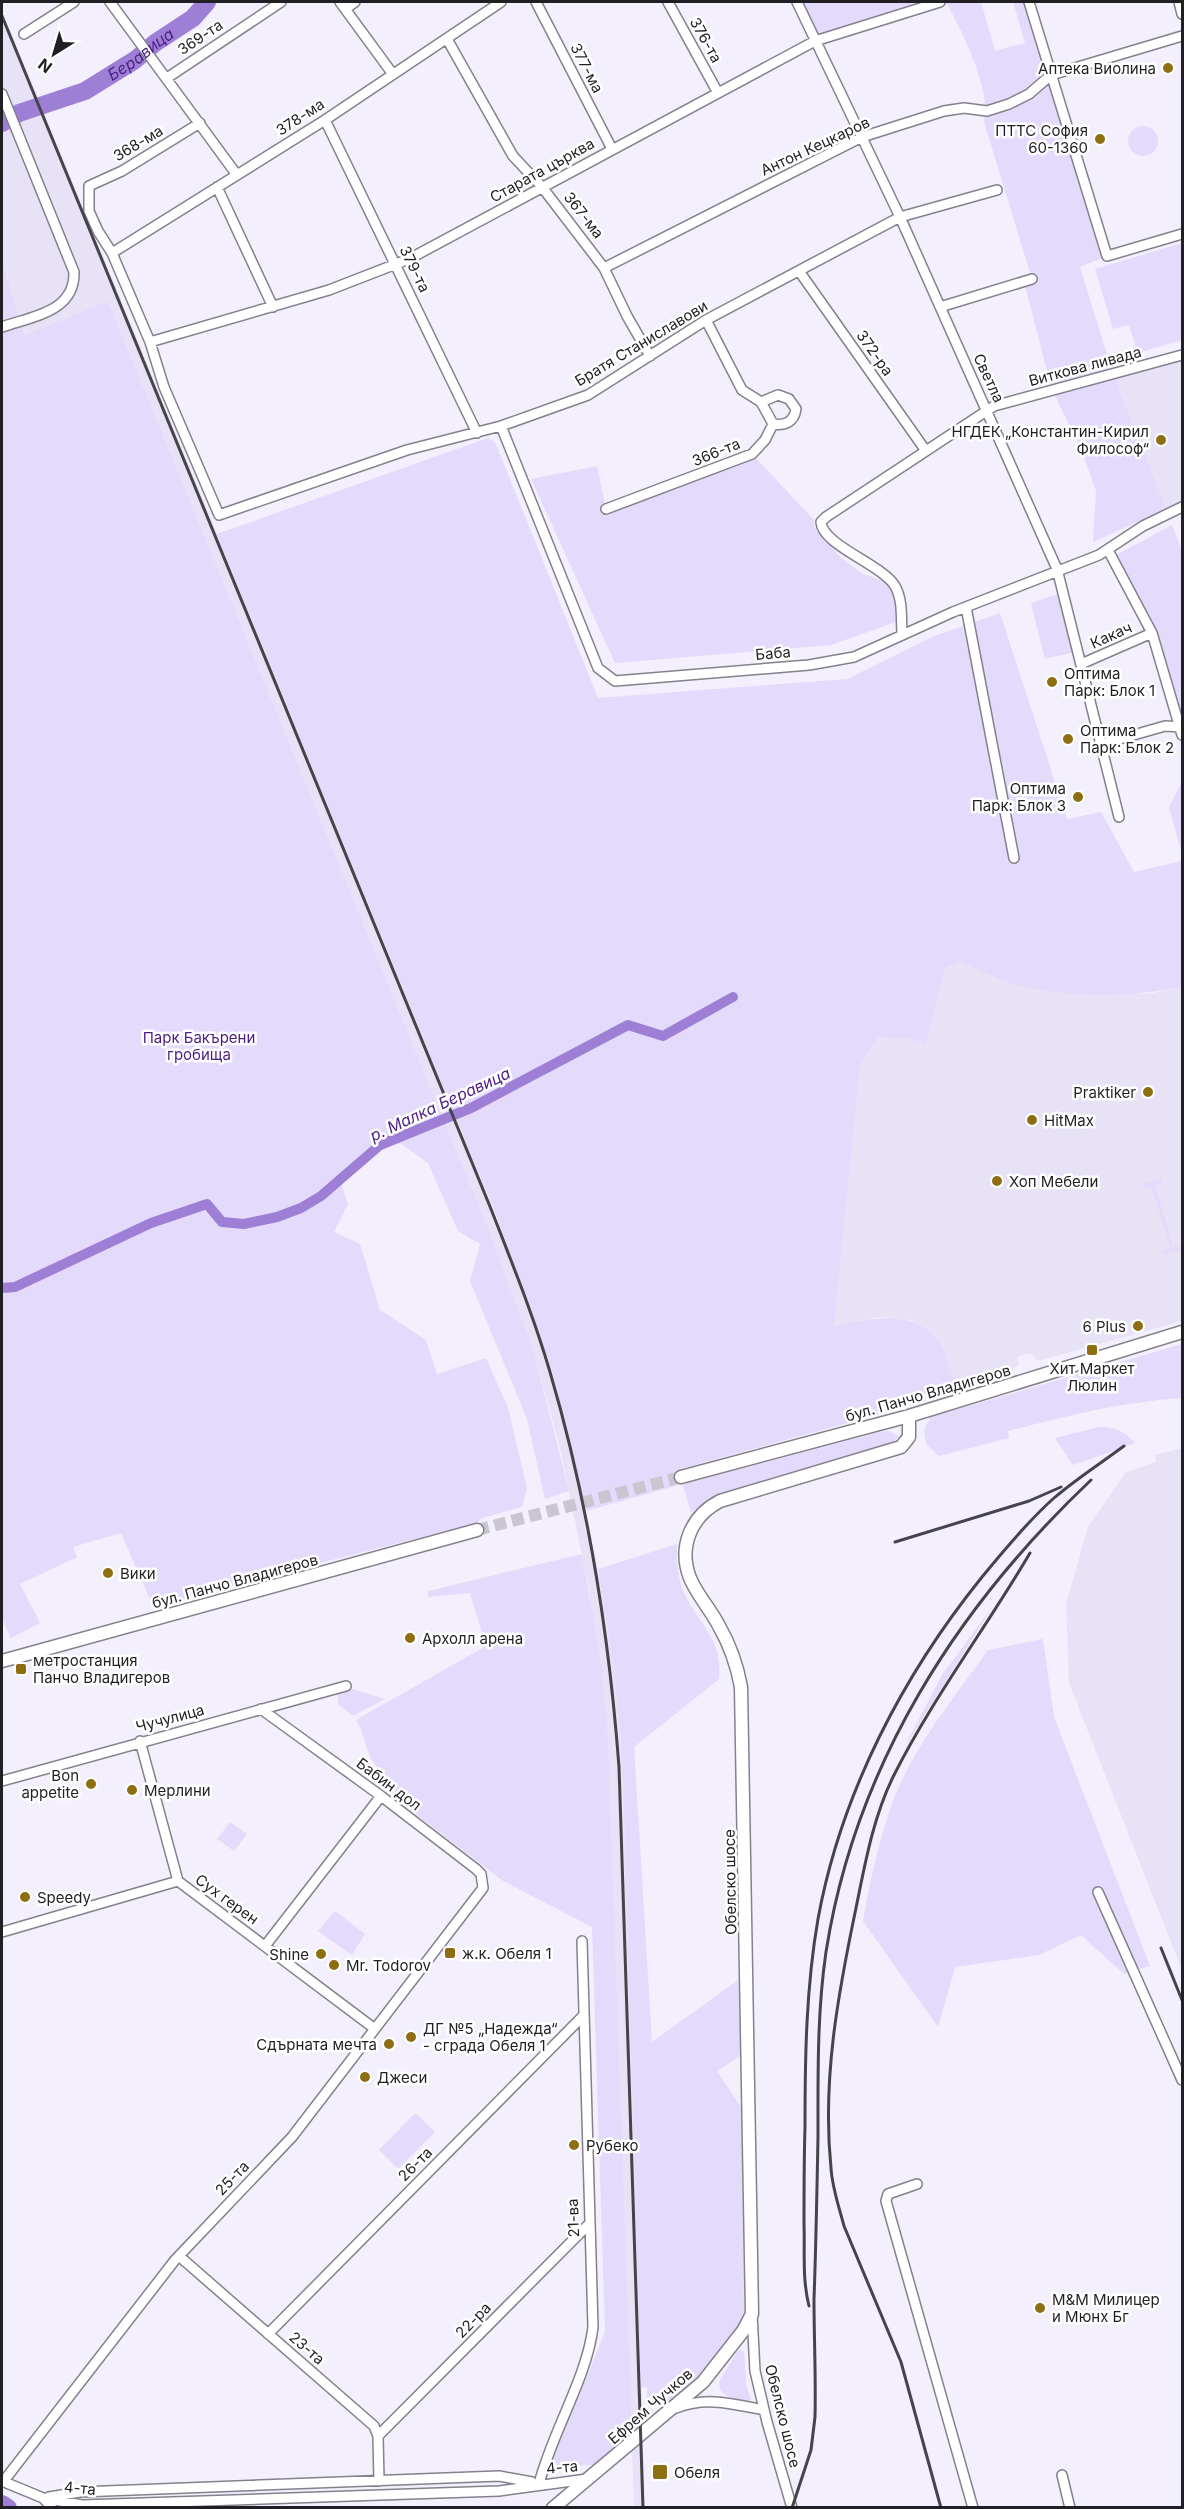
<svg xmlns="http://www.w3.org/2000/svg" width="1184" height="2509" font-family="Inter,sans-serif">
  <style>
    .built { fill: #e7e2f5 }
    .green { fill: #e4dafc }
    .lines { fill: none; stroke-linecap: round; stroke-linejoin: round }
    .canal { stroke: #9e7fd6; stroke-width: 10 }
    .river { stroke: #9e7fd6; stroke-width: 18 }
    .tertiary-tunnel { stroke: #c9c5d1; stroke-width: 12; stroke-dasharray: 12 6; stroke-linecap: butt }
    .minor-casing { stroke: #84818c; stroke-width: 12 }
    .tertiary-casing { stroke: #84818c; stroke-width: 15 }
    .minor { stroke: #fff; stroke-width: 9 }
    .tertiary { stroke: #fff; stroke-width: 12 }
    .rail { stroke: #46444a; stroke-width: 3 }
    .poi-dot { fill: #8d6f12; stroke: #fff; stroke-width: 2 }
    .labels { text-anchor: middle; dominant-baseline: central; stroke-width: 5; stroke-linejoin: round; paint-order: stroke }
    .street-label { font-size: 15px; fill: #201f23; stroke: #fff }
    .poi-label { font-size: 15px; fill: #201f23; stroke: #fff; text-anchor: start }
    .park-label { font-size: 15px; fill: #4c1d83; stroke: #fff }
    .water-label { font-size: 16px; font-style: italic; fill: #4d1e84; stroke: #fff }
  </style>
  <rect width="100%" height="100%" fill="#f3effc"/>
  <path class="built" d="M2,11L459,1122L539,1329L575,1458L602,1591L614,1670L622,1749L645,2507H634L608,1736L589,1589L561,1452L533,1349L486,1223L108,301L24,335L2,260Z
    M1182,355V507L1167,514L1113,374Z
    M960,962L1019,986L1148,994L1182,987V1321L1038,1361L1031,1354H1025L1018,1357L1019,1364L1012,1370L956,1386L941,1346L911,1320L880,1317L834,1326L860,1066L878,1037L908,1039L926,1044L945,968Z
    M1182,1448V1970L1069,1683L1066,1604L1088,1527L1126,1472L1156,1462L1155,1455Z"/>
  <path class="green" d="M797,2H940L815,41Z
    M946,2H981L995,51L1025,43L1013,2H1029L1107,256L1080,267L1113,374L1166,509L1093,542L1096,491L1080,446L1052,390L1024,282L1032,279L984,122C992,90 962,31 946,2Z
    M1128 141a15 15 0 1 1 30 0a15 15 0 1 1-30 0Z
    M1182,243V340L1138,353L1129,325L1113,329L1095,269Z
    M2,260L24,335L108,301L486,1223L533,1349L569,1491L545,1499L527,1419L470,1281L480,1244L458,1231L428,1163L400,1143L379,1151L341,1183L348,1204L334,1232L360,1244L380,1310L426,1340L437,1374L486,1358L508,1408L527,1488L522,1507L482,1518L476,1523L153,1606L121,1533L73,1547L77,1557L20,1584L40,1623L11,1638L2,1619Z
    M488,438L495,442L598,698L847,679L932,637L1000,613L1067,819L1101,812L1134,872L1182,861V987C1129,997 1074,998 1021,986C1001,981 980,970 960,962L945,968L926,1044L908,1039L878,1037L860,1066L834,1326C870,1319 917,1306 941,1346C948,1358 951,1373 956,1386L885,1405L877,1415L680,1469L684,1484L881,1432L889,1431L899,1436L892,1443L714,1495L691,1513L683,1484L586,1511L552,1371L497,1217L217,534Z
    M752,454L814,520V527L840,557L863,574L884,581L894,595L896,622L831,645L615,663L531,479L597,466L606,509Z
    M1172,525L1182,551V745L1152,633L1116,555Z
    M1063,592L1075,652L1045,659L1031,603Z
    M1182,781V854L1169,807Z
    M1161,1179L1162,1183L1155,1185L1173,1247L1180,1246L1181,1249L1164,1254L1163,1250L1170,1248L1152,1187L1144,1188L1143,1184Z
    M1182,1344V1398C1122,1402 1066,1416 1008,1431L1009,1438L939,1456L926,1444L924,1429L931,1417Z
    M1099,1427C1115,1427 1125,1431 1135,1443L1073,1465L1055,1438Z
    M677,1544C677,1560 677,1579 685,1595C700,1625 723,1640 719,1679L634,1747L652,2042L738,1980L742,2055L717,2071L742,2109L744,2314C729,2352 696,2384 664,2408L658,2400H647V2387L641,2388L622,1749L614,1670L598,1569Z
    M582,1554L600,1657L608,1736L632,2434L595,2465L550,2467L605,2332L592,1927L503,1881L387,1792L375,1781L377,1767C365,1754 366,1735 356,1720L486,1646L470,1593L428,1597V1591Z
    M993,1606L902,1751L942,1675Z
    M1043,1639L1054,1717L1150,1966L1124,1974L1081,1935L1039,1955L955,1967L938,2027L863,1921C870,1880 879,1840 893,1801C914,1746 954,1698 988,1650Z
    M350,1688L385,1699L353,1716L338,1704V1692Z
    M230,1822L247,1834L234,1851L217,1839Z
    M335,1911L365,1934L352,1955L318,1931Z
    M415,2113L435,2132L398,2169L379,2150Z
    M741,2350L744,2352L746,2384L751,2400L748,2402L727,2396L720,2390L719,2382L737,2352Z"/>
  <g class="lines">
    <path class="canal" d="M2,1288L15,1287L151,1223L207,1204L222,1222L244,1224L277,1217L301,1208L321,1196L380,1145L471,1108L628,1025L663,1036L733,997"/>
    <g class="river">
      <path id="s1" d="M2,123L19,113L85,91L135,60L155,43L193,18L207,2"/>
      <path d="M2,2504L8,2508"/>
    </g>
    <path class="tertiary-tunnel" d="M477,1530L681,1477"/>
    <g class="minor-casing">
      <path id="minor" d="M110,2L237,175
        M340,2L392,73
        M536,2L612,149
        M668,2L718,93
        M797,2L900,217L1057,569L1119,817
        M1029,2L1107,256L1182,234
        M1179,2L1182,14
        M345,9L355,2
        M24,34L74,2
        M447,39L513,156L542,187L604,268L627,316L650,356
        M167,78L281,2
        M2,94L74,272C75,312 33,316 2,327
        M325,120L477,433
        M200,123L122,171L89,186V211L98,231L112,253L150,342L164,387L219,515L407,450L501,426L588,395L706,320L900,217L997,190
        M217,187L273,307
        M112,253L325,120L501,2
        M604,268L862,137L944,111L964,108L987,111L1009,104L1029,94L1051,75L1182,36
        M799,271L926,451
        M940,307L1032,279
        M150,342L329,290L409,259L815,41L940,2
        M761,402L778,395L789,399L796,409C794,422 785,426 773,424
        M501,426L598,668L615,681L809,665L854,657L953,612L1099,555L1143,526L1182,507
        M606,509L752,454L765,440L773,424L761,402L742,390L706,320
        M1108,550L1152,633L1182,735
        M966,607L1014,858
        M902,633C901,618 903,600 895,586C883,565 822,545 821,522L826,517L994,406L1182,355
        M1081,664L1152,633
        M1102,744L1165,726L1182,727
        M140,1741L178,1881L375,2029
        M2,1781L346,1686
        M1098,1892L1182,2080
        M2,1932L178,1881
        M265,1946L381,1796
        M917,2184L888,2194L886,2201L973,2508
        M179,2256L374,2426L378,2436L379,2481
        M752,2314L755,2371L767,2422L792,2508
        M268,2334L584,2015
        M676,2408C707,2396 733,2404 764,2410
        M378,2436L588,2225
        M1062,2475L1070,2508
        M2,2481L43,2498L52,2508
        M3,2482L175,2260L292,2137L483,1888L481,1874L476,1869L381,1796L261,1709
        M539,2484C552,2432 587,2378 593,2327L582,1941
        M49,2497L80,2492L499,2476L532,2482
        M43,2498L82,2505L499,2491L587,2479"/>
    </g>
    <g class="tertiary-casing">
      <path id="tertiary" d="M681,1477L909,1416L1182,1332
        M2,1661L477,1530
        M553,2508L703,2382L743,2331L752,2314L741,1687C737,1665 730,1645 719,1626C711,1610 697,1595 690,1578C678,1547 691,1516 720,1501L901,1447L909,1437V1416"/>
    </g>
    <use href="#minor" class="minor"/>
    <use href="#tertiary" class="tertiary"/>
    <path class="rail" d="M2,16L491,1209C512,1263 534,1317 550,1372C588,1501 609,1634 619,1767L643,2508
      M895,1542L1029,1501L1061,1487
      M1161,1948L1182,2000
      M809,2306C802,2278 805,2252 804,2224C804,2192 804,2159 805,2127C805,2057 806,1988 818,1919C841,1793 903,1675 982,1577C1004,1550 1028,1521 1054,1498C1076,1479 1101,1463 1124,1446
      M792,2508L811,2450L815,2417C816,2377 814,2338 814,2299C816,2245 817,2190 818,2136C818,2075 817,2013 826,1952C855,1766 956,1608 1091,1480
      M941,2508L901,2362L844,2226C839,2207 832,2187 831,2168C822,2080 838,1994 856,1908C865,1864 873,1818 893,1777C932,1699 986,1628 1030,1553"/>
  </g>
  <g class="poi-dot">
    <circle cx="1168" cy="68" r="6"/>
    <circle cx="1100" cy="139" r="6"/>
    <circle cx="1161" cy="440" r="6"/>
    <circle cx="1052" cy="682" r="6"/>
    <circle cx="1068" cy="739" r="6"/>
    <circle cx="1078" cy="797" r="6"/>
    <circle cx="1148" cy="1092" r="6"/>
    <circle cx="1032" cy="1120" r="6"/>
    <circle cx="997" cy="1181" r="6"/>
    <circle cx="1138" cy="1326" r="6"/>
    <rect x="1086" y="1344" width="12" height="12" rx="3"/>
    <circle cx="108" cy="1573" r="6"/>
    <circle cx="410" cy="1638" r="6"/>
    <rect x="15" y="1663" width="12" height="12" rx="3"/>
    <circle cx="91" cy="1784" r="6"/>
    <circle cx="132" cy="1790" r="6"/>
    <circle cx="25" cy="1897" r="6"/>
    <rect x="444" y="1947" width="12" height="12" rx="3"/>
    <circle cx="321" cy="1954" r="6"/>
    <circle cx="334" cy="1965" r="6"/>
    <circle cx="411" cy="2037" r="6"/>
    <circle cx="389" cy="2044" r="6"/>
    <circle cx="365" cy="2077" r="6"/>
    <circle cx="574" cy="2145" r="6"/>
    <circle cx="1040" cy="2308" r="6"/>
    <rect x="652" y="2464" width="16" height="16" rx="3"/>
  </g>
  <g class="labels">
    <g class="street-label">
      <text transform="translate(200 37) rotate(-34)">369-та</text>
      <text transform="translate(706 40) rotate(61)">376-та</text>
      <text transform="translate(587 68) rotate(63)">377-ма</text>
      <text transform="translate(300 117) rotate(-33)">378-ма</text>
      <text transform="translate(138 143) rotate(-31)">368-ма</text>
      <text transform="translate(815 146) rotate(-25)">Антон Кецкаров</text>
      <text transform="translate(542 170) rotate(-29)">Старата църква</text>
      <text transform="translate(584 215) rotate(52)">367-ма</text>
      <text transform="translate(415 269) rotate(64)">379-та</text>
      <text transform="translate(641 343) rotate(-31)">Братя Станиславови</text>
      <text transform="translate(875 353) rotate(55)">372-ра</text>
      <text transform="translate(1085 366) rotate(-15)">Виткова ливада</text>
      <text transform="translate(989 378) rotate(65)">Светла</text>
      <text transform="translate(716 452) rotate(-22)">366-та</text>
      <text transform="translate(1111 635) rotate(-24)">Какач</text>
      <text transform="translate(773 653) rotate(-5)">Баба</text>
      <text transform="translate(928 1393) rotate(-16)">бул. Панчо Владигеров</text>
      <text transform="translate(235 1581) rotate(-15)">бул. Панчо Владигеров</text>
      <text transform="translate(170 1718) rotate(-15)">Чучулица</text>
      <text transform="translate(389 1784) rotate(37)">Бабин дол</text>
      <text transform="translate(730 1882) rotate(-91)">Обелско шосе</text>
      <text transform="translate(227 1899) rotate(36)">Сух герен</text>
      <text transform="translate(415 2164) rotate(-45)">26-та</text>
      <text transform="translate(232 2178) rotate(-46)">25-та</text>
      <text transform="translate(573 2218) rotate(-92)">21-ва</text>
      <text transform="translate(473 2320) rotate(-45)">22-ра</text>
      <text transform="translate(307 2348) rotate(41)">23-та</text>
      <text transform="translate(650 2406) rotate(-41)">Ефрем Чучков</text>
      <text transform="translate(783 2416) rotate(76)">Обелско шосе</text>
      <text transform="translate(562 2467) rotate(-5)">4-та</text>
      <text transform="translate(80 2488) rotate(5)">4-та</text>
    </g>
    <g class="poi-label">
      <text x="1156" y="68" text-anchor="end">Аптека Виолина</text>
      <text x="1088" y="130" text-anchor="end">ПТТС София<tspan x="1088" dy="17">60-1360</tspan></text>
      <text x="1149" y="431" text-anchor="end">НГДЕК „Константин-Кирил<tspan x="1149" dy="17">Философ“</tspan></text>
      <text x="1064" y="673">Оптима<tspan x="1064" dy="17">Парк: Блок 1</tspan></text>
      <text x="1080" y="730">Оптима<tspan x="1080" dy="17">Парк: Блок 2</tspan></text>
      <text x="1066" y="788" text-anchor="end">Оптима<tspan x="1066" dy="17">Парк: Блок 3</tspan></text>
      <text x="1136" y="1092" text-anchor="end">Praktiker</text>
      <text x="1044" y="1120">HitMax</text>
      <text x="1009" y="1181">Хоп Мебели</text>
      <text x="1126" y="1326" text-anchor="end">6 Plus</text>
      <text x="1092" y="1368" text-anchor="middle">Хит Маркет<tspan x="1092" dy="17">Люлин</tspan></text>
      <text x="120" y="1573">Вики</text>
      <text x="422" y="1638">Архолл арена</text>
      <text x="33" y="1660">метростанция<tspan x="33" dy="17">Панчо Владигеров</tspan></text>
      <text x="79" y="1775" text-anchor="end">Bon<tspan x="79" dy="17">appetite</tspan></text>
      <text x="144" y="1790">Мерлини</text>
      <text x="37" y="1897">Speedy</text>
      <text x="462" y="1953">ж.к. Обеля 1</text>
      <text x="309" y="1954" text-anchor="end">Shine</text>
      <text x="346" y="1965">Mr. Todorov</text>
      <text x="423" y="2028">ДГ №5 „Надежда“<tspan x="423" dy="17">- сграда Обеля 1</tspan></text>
      <text x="377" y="2044" text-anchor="end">Сдърната мечта</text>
      <text x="377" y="2077">Джеси</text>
      <text x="586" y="2145">Рубеко</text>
      <text x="1052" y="2299">М&amp;M Mилицер<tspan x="1052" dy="17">и Мюнх Бг</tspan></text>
      <text x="674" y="2472">Обеля</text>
    </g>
    <g class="park-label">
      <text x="199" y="1037">Парк Бакърени<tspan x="199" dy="17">гробища</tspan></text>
    </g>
    <g class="water-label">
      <text stroke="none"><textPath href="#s1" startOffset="156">Беравица</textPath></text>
      <text transform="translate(440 1104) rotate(-25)">р. Малка Беравица</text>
    </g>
  </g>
  <rect width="1184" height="2509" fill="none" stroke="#201f23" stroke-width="6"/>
  <g transform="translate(54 54) rotate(217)" stroke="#ffffff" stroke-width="4.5" paint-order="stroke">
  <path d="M0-4.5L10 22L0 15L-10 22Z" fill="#201f23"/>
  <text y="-9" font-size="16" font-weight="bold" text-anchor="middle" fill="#201f23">N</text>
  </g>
</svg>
